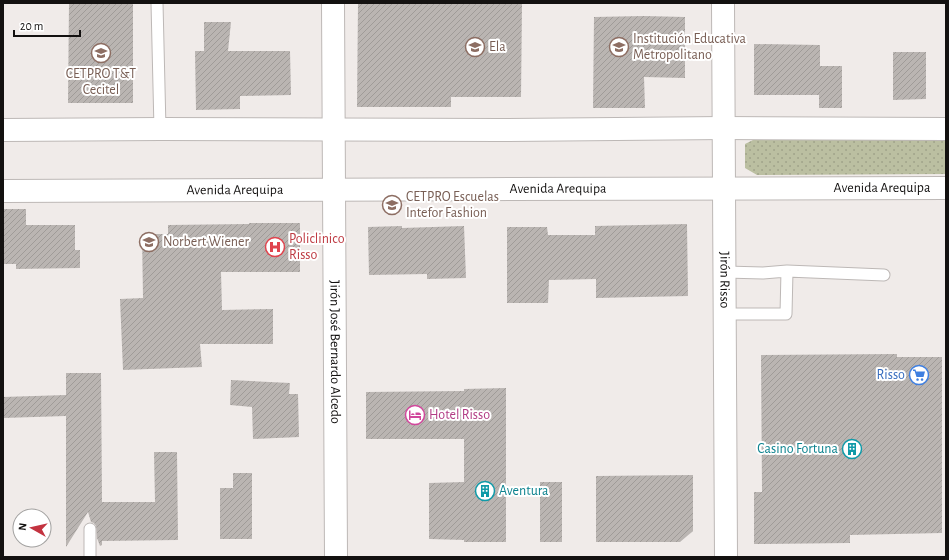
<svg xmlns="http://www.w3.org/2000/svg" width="949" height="560" font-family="'Alegreya Sans',sans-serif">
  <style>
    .grass { fill: url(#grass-dots) }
    .building { fill: url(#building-hatch) }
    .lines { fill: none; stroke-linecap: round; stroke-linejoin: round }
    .service-casing { stroke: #bdb8b6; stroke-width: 13 }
    .minor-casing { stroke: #bdb8b6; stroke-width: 24 }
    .secondary-casing { stroke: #bdb8b6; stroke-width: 24 }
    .service { stroke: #fff; stroke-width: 11 }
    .minor { stroke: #fff; stroke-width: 22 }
    .secondary { stroke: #fff; stroke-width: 22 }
    .labels { text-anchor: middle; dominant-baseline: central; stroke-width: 4; stroke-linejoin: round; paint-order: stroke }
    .education-label { font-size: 14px; fill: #785e54; stroke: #fff; text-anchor: start }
    .street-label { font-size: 14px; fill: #131110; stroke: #fff }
    .health-label { font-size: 14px; fill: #be3a42; stroke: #fff; text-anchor: start }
    .shop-label { font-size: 14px; fill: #366cbe; stroke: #fff; text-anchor: end }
    .hotel-label { font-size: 14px; fill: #b23c85; stroke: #fff; text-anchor: start }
    .culture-label { font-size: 14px; fill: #0d838f; stroke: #fff; text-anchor: end }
  </style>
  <defs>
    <pattern id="grass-dots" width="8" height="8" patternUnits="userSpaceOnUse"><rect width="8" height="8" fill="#bbbfa1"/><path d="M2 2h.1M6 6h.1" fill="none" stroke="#a0a38a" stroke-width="1.8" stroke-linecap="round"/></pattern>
    <pattern id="building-hatch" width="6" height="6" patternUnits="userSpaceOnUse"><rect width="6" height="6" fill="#bab5b2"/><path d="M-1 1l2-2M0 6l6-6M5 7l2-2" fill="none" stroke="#9f9b98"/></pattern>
  </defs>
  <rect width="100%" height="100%" fill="#f0ebe9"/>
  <path class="grass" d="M757,138L946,140V174L757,175L745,168V144Z"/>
  <path class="building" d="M69,3H133V103H68Z
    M358,3H522L521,97H451V107H357Z
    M644,16L685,17V78L644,77L645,108H593L594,17Z
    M204,22H231L228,51H290L291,95L240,96V109L196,110L195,51H204Z
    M754,44L820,45V66H842V108H819V95H754Z
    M893,52H926V99L893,100Z
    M3,209H26V225H75V250H80V268L16,269V264H3Z
    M249,223H300V272H221L222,310L273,309V344H200L202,367L123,370L120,299L143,298L142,234H168V225L249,224Z
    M687,224L688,296L596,298V279L549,280L548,303H507V227H547L548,235H595V226Z
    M402,226V228L464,226L466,278L427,279V274L369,275L368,227Z
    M897,354V357H942V533L850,535V543L754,544V492H762L761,355Z
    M66,373H101L102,502H155L154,452H177L178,540L102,541V545L100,546L97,538L96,526L94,523L91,522L88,512L66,547V416L3,418V397L66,395Z
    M231,380L290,383L289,394H298L299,437L253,439L252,407L230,405Z
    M506,388V542H464V540L429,539V483L464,482V439H366V392L464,391V389Z
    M233,473H252V539H220V488H233Z
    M693,475V531L680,542H596V476Z
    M540,482H562V542H540Z"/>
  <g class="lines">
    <g class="service-casing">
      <path id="service" d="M157,3L160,129
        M725,272L763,273L787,271L884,275
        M725,314H786L787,271
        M90,529V557"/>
    </g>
    <g class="minor-casing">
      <g id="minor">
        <path id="s1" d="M333,3L336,557"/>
        <path id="s2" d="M723,3L726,557"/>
      </g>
    </g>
    <g class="secondary-casing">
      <g id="secondary">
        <path d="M3,130L160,129L500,130L724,128L946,129"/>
        <path id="s3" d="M3,191C317,190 632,188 946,188"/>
      </g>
    </g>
    <use href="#service" class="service"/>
    <use href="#minor" class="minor"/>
    <use href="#secondary" class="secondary"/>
  </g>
  <defs>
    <g id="school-ring" transform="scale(1)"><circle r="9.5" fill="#fff" stroke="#8d6e63" stroke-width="1.5"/><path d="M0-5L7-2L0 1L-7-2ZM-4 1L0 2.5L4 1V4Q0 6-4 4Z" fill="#8d6e63"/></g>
    <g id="university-ring" transform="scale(1)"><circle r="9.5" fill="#fff" stroke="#8d6e63" stroke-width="1.5"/><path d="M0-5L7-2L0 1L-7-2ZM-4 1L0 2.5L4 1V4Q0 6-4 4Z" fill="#8d6e63"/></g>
    <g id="hospital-ring" transform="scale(1)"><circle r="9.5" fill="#fff" stroke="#e0444e" stroke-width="1.5"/><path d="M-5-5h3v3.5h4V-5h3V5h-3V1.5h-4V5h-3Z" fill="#e0444e"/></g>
    <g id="supermarket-ring" transform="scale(1)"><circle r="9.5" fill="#fff" stroke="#3f7fe0" stroke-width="1.5"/><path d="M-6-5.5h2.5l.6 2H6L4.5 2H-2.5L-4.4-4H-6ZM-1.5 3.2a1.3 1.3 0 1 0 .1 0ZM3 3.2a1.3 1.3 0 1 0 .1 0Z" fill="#3f7fe0"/></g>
    <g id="hotel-ring" transform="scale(1)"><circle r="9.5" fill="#fff" stroke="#d1479c" stroke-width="1.5"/><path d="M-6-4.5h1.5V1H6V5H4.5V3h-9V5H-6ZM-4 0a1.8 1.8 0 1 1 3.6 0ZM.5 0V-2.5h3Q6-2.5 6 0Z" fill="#d1479c"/></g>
    <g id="building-ring" transform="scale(1)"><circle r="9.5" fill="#fff" stroke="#0f9aa8" stroke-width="1.5"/><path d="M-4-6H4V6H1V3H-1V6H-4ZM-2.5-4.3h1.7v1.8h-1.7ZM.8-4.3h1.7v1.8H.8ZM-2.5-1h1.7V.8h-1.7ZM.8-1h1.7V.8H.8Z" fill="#0f9aa8"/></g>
  </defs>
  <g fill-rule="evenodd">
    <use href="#school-ring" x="475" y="47"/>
    <use href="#school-ring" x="619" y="47"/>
    <use href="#university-ring" x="101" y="53"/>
    <use href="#university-ring" x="392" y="205"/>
    <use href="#school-ring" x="149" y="242"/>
    <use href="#hospital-ring" x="275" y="247"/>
    <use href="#supermarket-ring" x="919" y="375"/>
    <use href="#hotel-ring" x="415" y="415"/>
    <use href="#building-ring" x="852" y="449"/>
    <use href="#building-ring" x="485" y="491"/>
  </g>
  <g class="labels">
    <g class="education-label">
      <text x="633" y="39">Institución Educativa<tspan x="633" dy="16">Metropolitano</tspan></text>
      <text x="489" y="47">Ela</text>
      <text x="101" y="74" text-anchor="middle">CETPRO T&amp;T<tspan x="101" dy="16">Cecitel</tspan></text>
      <text x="406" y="197">CETPRO Escuelas<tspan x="406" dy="16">Intefor Fashion</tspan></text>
      <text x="163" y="242">Norbert Wiener</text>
    </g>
    <g class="street-label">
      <text stroke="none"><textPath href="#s3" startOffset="555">Avenida Arequipa</textPath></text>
      <text stroke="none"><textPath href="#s3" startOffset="879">Avenida Arequipa</textPath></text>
      <text stroke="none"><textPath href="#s3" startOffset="232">Avenida Arequipa</textPath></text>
      <text stroke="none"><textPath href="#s2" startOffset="277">Jirón Risso</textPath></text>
      <text stroke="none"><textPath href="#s1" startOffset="349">Jirón José Bernardo Alcedo</textPath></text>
    </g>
    <g class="health-label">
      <text x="289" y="239">Policlinico<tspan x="289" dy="16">Risso</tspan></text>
    </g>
    <g class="shop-label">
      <text x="905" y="375">Risso</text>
    </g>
    <g class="hotel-label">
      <text x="429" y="415">Hotel Risso</text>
    </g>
    <g class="culture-label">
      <text x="838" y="449">Casino Fortuna</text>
      <text x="499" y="491" text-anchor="start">Aventura</text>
    </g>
  </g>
  <rect width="949" height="560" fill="none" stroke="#131110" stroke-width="8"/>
  <g transform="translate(32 528) rotate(278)"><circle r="19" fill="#ffffff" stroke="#a1a09f"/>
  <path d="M0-3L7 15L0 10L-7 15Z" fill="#c33340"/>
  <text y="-6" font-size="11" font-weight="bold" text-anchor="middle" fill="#131110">N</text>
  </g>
  <path d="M14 30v6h66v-6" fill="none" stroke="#131110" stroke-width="2"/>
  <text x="20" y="30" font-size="12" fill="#131110" stroke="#ffffff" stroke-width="3" paint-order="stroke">20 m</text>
</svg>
